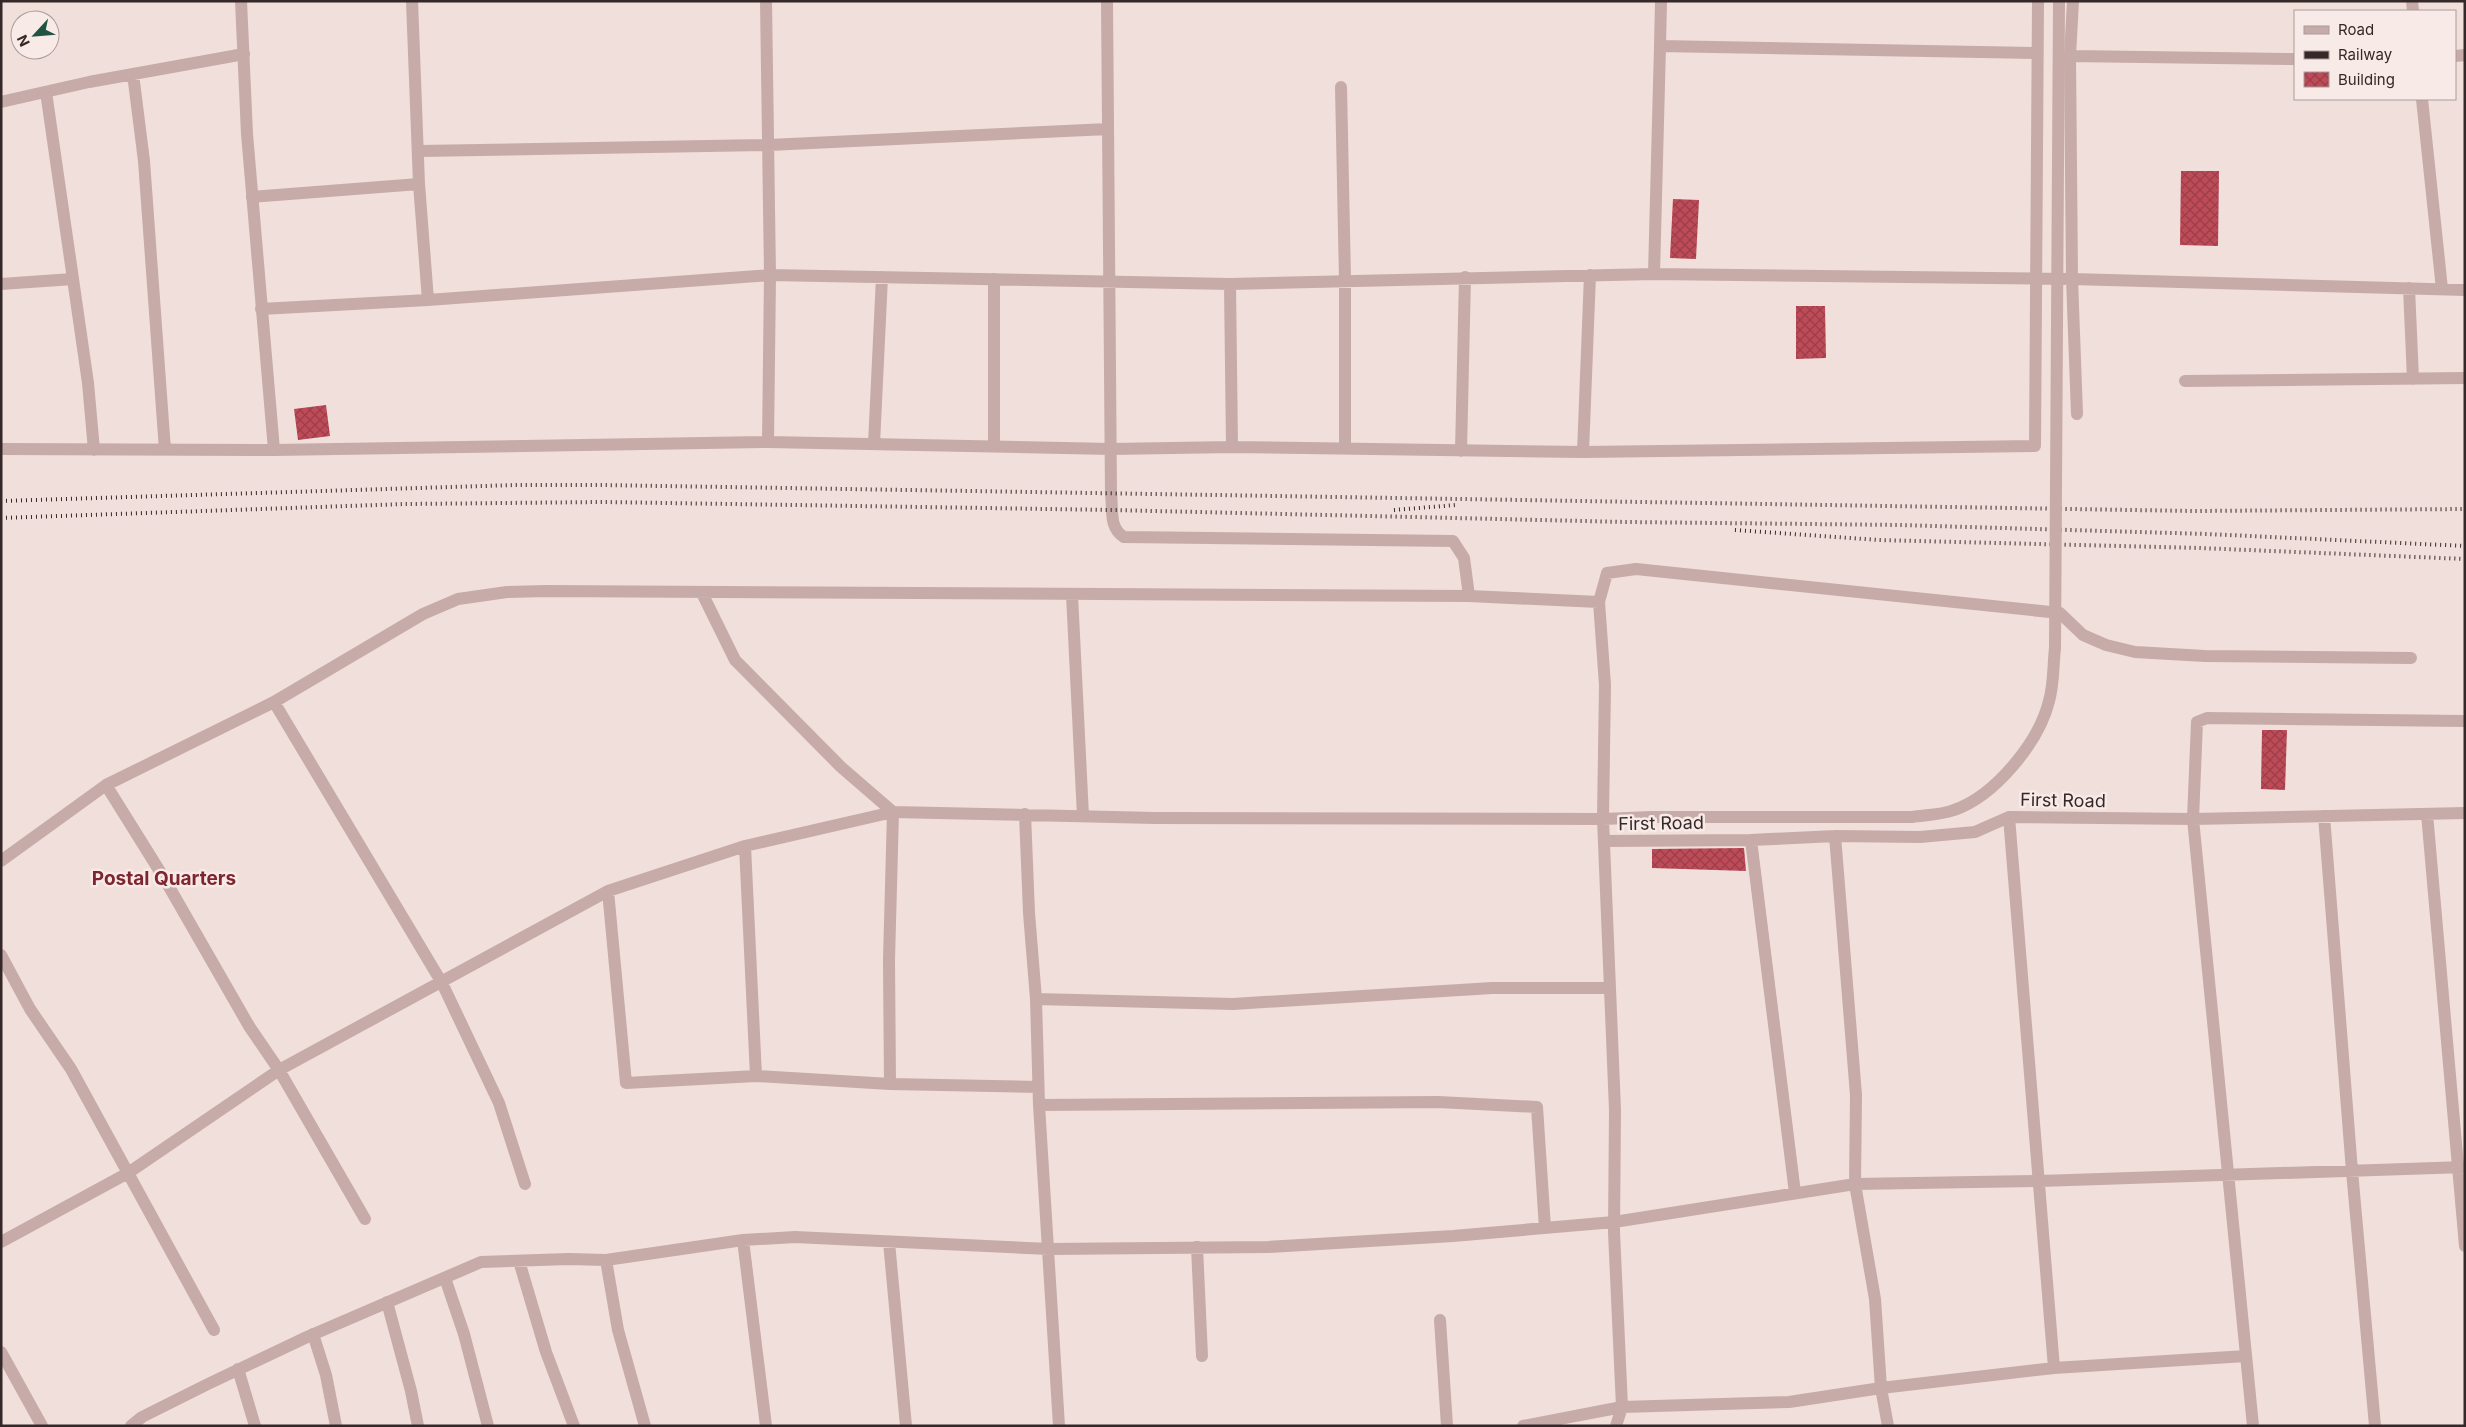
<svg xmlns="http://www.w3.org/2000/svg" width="2466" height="1427" font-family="Inter,sans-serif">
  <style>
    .building { fill: url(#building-cross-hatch) }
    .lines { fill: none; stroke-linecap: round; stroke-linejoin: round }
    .minor { stroke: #c7aba8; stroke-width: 12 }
    .tertiary { stroke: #c7aba8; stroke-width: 12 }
    .rail { stroke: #342828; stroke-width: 4; stroke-dasharray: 1 4; stroke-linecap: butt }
    .minor-bridge { stroke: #c7aba8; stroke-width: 12 }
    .labels { text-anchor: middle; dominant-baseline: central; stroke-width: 5; stroke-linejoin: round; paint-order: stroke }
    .street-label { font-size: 18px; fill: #342828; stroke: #f8eae7 }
    .neighbourhood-label { font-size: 19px; font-weight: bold; fill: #7e2630; stroke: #f8eae7 }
  </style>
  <defs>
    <pattern id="building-cross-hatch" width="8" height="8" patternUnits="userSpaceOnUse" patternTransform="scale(1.25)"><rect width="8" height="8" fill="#be4b58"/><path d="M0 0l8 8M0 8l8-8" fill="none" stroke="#9b3e49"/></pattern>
  </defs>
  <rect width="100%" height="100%" fill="#f0dfdb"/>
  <path class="building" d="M2181,171H2219L2218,246L2180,245Z
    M1673,199L1699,200L1696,259L1670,258Z
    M1796,306H1825L1826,358L1796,359Z
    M326,405L330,436L298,440L294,409Z
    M2262,730H2287L2285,790L2261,789Z
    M1744,848L1746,871L1652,868V849Z"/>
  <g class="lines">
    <path class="minor" d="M412,1L419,184L428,300
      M766,1L770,275L768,442
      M1107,1L1111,494C1113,511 1109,528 1124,537L1453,541L1464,558L1469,596
      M2073,1L2070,56L2072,279L2465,290
      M2412,1L2413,11
      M1660,46L1661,1
      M2070,56L2295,59
      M2455,56L2465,55
      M133,74L144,161L165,450
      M1341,87L1345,280V449
      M46,92L88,383L94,450
      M2422,99L2442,289
      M1,102L89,82L244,54
      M420,151L769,145L1108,129
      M252,197L419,184
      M1654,274L1660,46L2036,53
      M994,279V445
      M1,284L73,279
      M1230,284L1232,447
      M2409,288L2413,379
      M261,309L428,300L770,275L1230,284L1654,274L2072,279L2077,414
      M2185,381L2465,378
      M874,444L882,277
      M1,449L274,450L768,442L1111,449L1232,447L1583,452L2035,446L2038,1
      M1461,451L1465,277
      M1583,452L1590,275
      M702,593L735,660L841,767L893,812L889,960L890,1084
      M1072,595L1083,816
      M274,702L442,983L499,1103L525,1184
      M106,785L164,878L249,1026L279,1070L365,1219
      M1025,814L1029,913L1036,999L1039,1105L1059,1426
      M2427,814L2465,1246
      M2324,816L2352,1171L2375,1426
      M2009,817L2054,1368
      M1751,840L1795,1193
      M1604,841L1751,840L1835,836L1920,837L1975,832L2009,817L2193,819L2465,813
      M745,846L756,1076
      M1,861L106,785L274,702L423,614L458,599L507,592L546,591L1469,596L1599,602
      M608,891L626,1083L756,1076L890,1084L1038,1087
      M1,955L30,1009L71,1069L214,1330
      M1036,999L1233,1004L1492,988H1610
      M1039,1105L1438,1102L1537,1107L1545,1228
      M743,1240L766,1426
      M1,1242L128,1173L279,1070L608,891L745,846L893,812L1155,818L1603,819L1652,817
      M889,1242L906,1426
      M1197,1247L1202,1356
      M606,1260L618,1330L645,1426
      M519,1261L546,1352L574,1426
      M445,1278L464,1334L488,1426
      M387,1302L411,1391L418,1426
      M1440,1320L1447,1426
      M313,1334L326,1375L336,1426
      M1,1352L42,1426
      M238,1369L255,1426
      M131,1426L142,1417L208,1384L307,1337L481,1262L569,1259L606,1260L743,1240L795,1237L1049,1249L1268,1247L1453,1236L1614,1222L1855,1184L2040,1181L2465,1167
      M1523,1426L1622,1407L1789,1402L1881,1388L1875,1299L1855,1184L1856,1095L1835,836
      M1616,1426L1622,1407L1614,1232L1615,1110L1603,819L1605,685L1599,602L1607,573L1636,569L2060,613L2083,635L2106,645L2135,652L2205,656L2411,658
      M1888,1426L1881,1388L2054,1368L2246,1356
      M2253,1426L2193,819L2197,722L2207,718L2465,721"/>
    <path class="tertiary" d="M241,1L247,134L274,450"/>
    <path class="rail" d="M1,501L515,485H602L2194,511L2465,509
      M1394,510L1456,505
      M1,518L405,504L603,502L1112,510L1626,522L1900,525L2207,534L2465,546
      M1735,530L1879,540L2200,548L2465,559"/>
    <path class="minor-bridge" d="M1652,817H1912C1925,815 1941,815 1954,810C1995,796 2039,742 2049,701C2054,684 2053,665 2055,648L2059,1"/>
  </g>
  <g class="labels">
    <g class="street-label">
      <text transform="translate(2063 800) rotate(1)">First Road</text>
      <text transform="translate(1661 823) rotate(-1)">First Road</text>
    </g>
    <g class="neighbourhood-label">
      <text x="164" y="878">Postal Quarters</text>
    </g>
  </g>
  <rect width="2466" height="1427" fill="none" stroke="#342828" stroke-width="5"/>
  <rect x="2294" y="10" width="162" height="90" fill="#f8eae7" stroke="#aa9c9b"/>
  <rect x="2304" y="26" width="25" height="8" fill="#c7aba8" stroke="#aa9c9b"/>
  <text x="2338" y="35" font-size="15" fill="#342828">Road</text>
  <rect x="2304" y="51" width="25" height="8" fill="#342828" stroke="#aa9c9b"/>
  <text x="2338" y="60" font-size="15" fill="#342828">Railway</text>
  <rect x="2304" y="72" width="25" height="15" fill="url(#building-cross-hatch)" stroke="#aa9c9b"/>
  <text x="2338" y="85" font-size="15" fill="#342828">Building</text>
  <g transform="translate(35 35) rotate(244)"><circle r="24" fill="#f8eae7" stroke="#aa9c9b"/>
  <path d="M0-4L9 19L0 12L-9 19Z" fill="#205344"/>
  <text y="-8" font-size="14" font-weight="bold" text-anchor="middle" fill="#342828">N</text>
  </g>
</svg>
